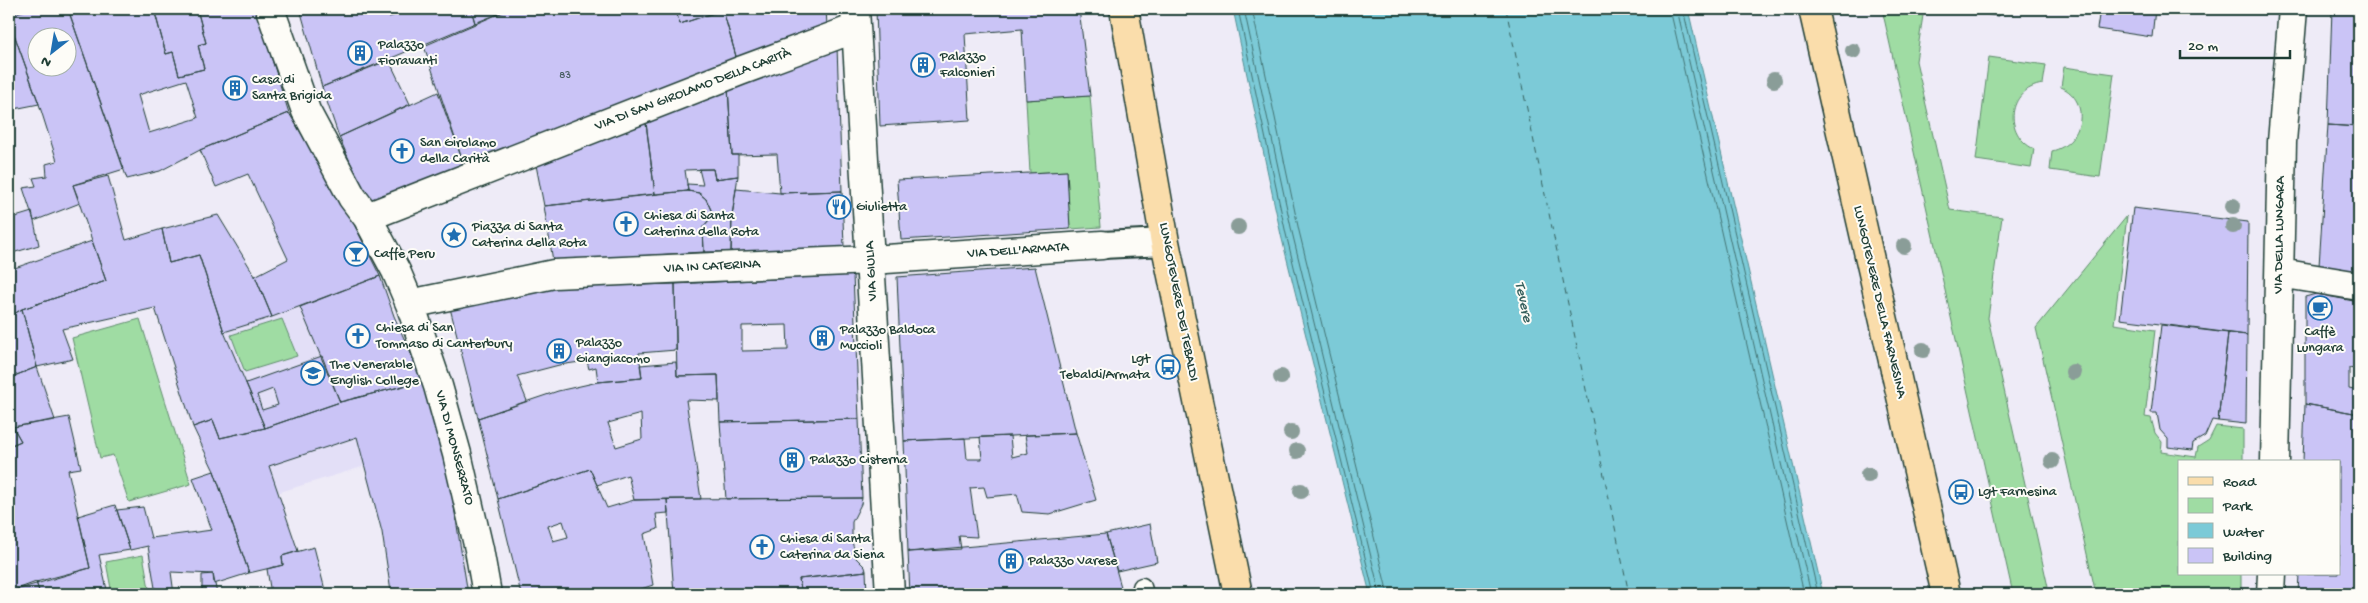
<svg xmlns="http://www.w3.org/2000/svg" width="2368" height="603" font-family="'Gochi Hand',sans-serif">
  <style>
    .built { fill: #e3dff7 }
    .green { fill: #9fdca3; stroke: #5f8c6c }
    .water { fill: #7bcad7; stroke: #569296 }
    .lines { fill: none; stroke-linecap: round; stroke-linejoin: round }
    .shore { stroke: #447575; stroke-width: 1 }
    .ferry { stroke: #36605d; stroke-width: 1; stroke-dasharray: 6 5; stroke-linecap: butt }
    .building { fill: #cac4f6; stroke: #1f3d34; fill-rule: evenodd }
    .service-casing { stroke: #1f3d34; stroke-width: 21 }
    .pedestrian-casing { stroke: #1f3d34; stroke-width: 30 }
    .minor-casing { stroke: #1f3d34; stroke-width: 31 }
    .primary-casing { stroke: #1f3d34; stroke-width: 31 }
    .service { stroke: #fdfcf7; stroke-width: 18 }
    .pedestrian { stroke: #fdfcf7; stroke-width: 26 }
    .minor { stroke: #fdfcf7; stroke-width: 28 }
    .primary { stroke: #faddab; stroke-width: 28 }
    .tree { fill: #8a9d98 }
    .labels { text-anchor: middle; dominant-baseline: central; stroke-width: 4; stroke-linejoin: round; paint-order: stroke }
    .number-label { font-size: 11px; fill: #4a5f64 }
    .poi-label { font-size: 14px; fill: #1f3d34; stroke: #fdfcf7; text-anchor: start }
    .street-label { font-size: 14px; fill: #1f3d34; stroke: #fdfcf7 }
    .water-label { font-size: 15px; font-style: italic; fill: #36605d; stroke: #fdfcf7 }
  </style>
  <rect width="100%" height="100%" fill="#eeebf7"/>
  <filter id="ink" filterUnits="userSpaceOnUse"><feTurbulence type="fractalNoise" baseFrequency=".02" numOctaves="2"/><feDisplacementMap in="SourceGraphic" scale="10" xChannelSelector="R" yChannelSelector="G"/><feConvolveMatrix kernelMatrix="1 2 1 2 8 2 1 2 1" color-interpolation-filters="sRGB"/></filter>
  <g filter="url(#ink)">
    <path class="built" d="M372,284L431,446L257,499L202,334Z"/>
    <path class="green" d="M1882,9H1924L1916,61L1950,210L2002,217L1988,318L2048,587L2013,594Z
      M1989,57L2046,65L2043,84C2007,89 2003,134 2034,149L2031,168L1976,160Z
      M2064,67L2114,74L2100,177L2050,170L2052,151C2083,144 2092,101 2061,87Z
      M1090,96L1101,227L1070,229L1067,171L1030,173L1026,100Z
      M2127,216L2114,324L2155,330L2145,417L2151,418L2155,433L2162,442L2161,452L2196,457L2198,447L2209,440L2216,426L2243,429V462H2179V574H2241V594H2096L2036,328Z
      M140,319L191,484L129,502L113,455L100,458L72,338Z
      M282,319L297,356L245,372L231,335Z
      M143,555L150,594H112L106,562Z"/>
    <path class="water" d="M1233,9H1688L1823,594H1370L1281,235Z"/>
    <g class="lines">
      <path class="shore" d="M1238,9L1286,234L1374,594
        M1244,9L1292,232L1380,594
        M1252,9L1299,231L1388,594
        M1670,9L1804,594
        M1677,9L1811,594
        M1683,9L1818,594"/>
      <path class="ferry" d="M1506,9L1629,594"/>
    </g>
    <path class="building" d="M30,9H68L124,169L73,185L80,203L34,221L23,188L36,186L33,178L47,176L46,164L57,161L39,104L9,20V15ZM38,38H68V68H38Z
      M68,9H154L166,54L173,52L179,75L204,69L198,45L206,43L197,9H256L289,113L200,150L160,171L127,179ZM186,80L198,118L149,133L138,95Z
      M154,9H197L206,43L198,45L204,69L179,75L173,52L166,54Z
      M300,9H387L389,17L416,9H471L475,23L322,87Z
      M471,9H510L475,23Z
      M510,9H675L680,24L723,10L737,60L464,165L424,46Z
      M675,9H826L827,26L737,60L723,10L680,24Z
      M876,9H1079L1090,96L1026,100L1022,29L965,34L970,120L880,126Z
      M1947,9H1999L1998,16Z
      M2100,9H2155L2152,37L2097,29Z
      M2332,9H2359V127L2328,125Z
      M9,20L39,104L9,110Z
      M837,47L842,191L780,193L777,154L732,155L728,87Z
      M389,60L410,104L339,137L322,87Z
      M728,87L732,155H738V176L715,179L713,169L685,170L688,191L655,194L646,123Z
      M438,92L464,165L368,202L339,137Z
      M289,113L347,210L380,276L272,317L255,276L288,259L248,174L216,187L200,150Z
      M646,123L655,194L544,206L536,165Z
      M2328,125L2359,127V273L2319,266Z
      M699,169H713L715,179L738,176L732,216L731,252H704L703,227L709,220L711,210L706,199L699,193L688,191L687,184L703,185Z
      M1067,171L1070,229L901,240L897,180Z
      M108,176L126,240L162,229L169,263L199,255L224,332L265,428L220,438L213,420L193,427L155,308L62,329L73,359L37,367L22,309L106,281L73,185Z
      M736,189L780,193L842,191L844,247L731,252L732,216Z
      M688,191L699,193L706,199L711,210L709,220L703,227L704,252L553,261L544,206Z
      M2133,208L2248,222L2247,335L2120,319Z
      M32,212L39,245L9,254V219Z
      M218,215L255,276L272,317L224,332L199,255L169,263L162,229Z
      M92,241L106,281L22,309L9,317V270Z
      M1035,267L1076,433L904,441L897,277Z
      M853,275L859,419L720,422L718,375L677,376L675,284ZM787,325L788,350L742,351V326Z
      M380,276L394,316L423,381L340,402L300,307Z
      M675,284L676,350L639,353L642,378L598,382L596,367L589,369L587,361L559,365L517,376L527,401L478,418L450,308L529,288Z
      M2316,294L2359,302V370L2349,368V389L2359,391V414L2305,404V297Z
      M22,309L37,367L9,378V317Z
      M2161,325L2228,333L2218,421L2212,420L2205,436L2193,443L2192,450L2168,447V439L2160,430L2157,413H2151Z
      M2228,333L2247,335L2246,424L2218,421Z
      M322,356L340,402L265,428L246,383Z
      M676,362L677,376L718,375L719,401L686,400L701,499L634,500L628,475L597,485L590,469L498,499L478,418L558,391L598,382L642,378L640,365ZM641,414L642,439L616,447L608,423Z
      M37,367L55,420L13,427L21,441L9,446V378Z
      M423,381L450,482L468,594H377L391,592L382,532L357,437L269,466L298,551L282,556L283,565L249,573L214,471L193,427L213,420L220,438L265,428L340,402Z
      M273,389L278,405L262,410L257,395Z
      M2305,404L2359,414V594H2298L2299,574H2339V462H2303Z
      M69,417L81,468L68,470L90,568L9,592V446L21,441L13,427Z
      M859,419L862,498L726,499L720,422Z
      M1076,433L1096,500L1050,514L1022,512L1017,494L987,497L984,487L970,488L977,537L959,536L961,549L908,552L904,441L965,438L967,459H982L980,437L1010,436L1012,457L1028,453L1025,435Z
      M590,469L607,508L634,500L667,499L668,513L656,514L658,529L644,534L653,585L626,594H521L498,499ZM563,521L568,537L553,541L548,526Z
      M214,471L249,573L214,584L213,574L171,572L174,594H156L148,546L130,550L117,510L143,507L151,538L212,530L193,478Z
      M862,498L861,504L852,522V541L856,558L865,567L866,571L799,579L802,594H674L667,499Z
      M115,505L130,550L99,555L108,594H40L36,582L90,568L78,516Z
      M1150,524L1157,562L1117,571L1106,534Z
      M1106,534L1123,594H910L908,552Z
      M314,547L326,594H271L267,569L283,565L282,556Z
      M866,571L867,594H802L799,579Z
      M213,574L217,594H174L202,590V575Z
      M36,582L40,594H9V592Z"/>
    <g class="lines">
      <g class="service-casing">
        <path id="service" d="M1142,587L1144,594"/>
      </g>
      <g class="pedestrian-casing">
        <path id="pedestrian" d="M1102,245L1165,242"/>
      </g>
      <g class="minor-casing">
        <path id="minor" d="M270,9L306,111L352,197L367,217L396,271L410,304L438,386L457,454L479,549L487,594
          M855,9L890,594
          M367,217L740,71L856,28
          M2280,273L2359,286
          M410,304L554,274L871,260L1102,245
          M2275,462L2282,142L2293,9
          M2271,594L2272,574"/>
      </g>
      <g class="primary-casing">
        <path id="primary" d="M1124,9L1165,242L1238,594
          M1813,9L1946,594"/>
      </g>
      <use href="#service" class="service"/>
      <use href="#pedestrian" class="pedestrian"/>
      <use href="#minor" class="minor"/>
      <use href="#primary" class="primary"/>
    </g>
    <g class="tree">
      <circle cx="1853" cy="51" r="8"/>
      <circle cx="1774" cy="80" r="8"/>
      <circle cx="2233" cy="206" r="8"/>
      <circle cx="2233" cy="226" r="8"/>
      <circle cx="1238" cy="227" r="8"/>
      <circle cx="1904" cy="246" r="8"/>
      <circle cx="1923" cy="350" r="8"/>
      <circle cx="2073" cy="372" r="8"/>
      <circle cx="1281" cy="377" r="8"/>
      <circle cx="1291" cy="432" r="8"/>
      <circle cx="1297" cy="451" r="8"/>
      <circle cx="2052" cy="461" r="8"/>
      <circle cx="1868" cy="475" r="8"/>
      <circle cx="1301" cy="491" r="8"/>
    </g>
  </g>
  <defs>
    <g id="building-ring" transform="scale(1.25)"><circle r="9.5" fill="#fdfcf7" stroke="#1f6fb2" stroke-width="1.5"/><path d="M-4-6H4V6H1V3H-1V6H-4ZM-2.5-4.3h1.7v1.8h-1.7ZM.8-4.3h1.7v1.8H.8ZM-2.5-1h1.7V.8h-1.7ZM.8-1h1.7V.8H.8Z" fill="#1f6fb2"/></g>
    <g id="church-ring" transform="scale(1.25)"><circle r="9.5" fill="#fdfcf7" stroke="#1f6fb2" stroke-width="1.5"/><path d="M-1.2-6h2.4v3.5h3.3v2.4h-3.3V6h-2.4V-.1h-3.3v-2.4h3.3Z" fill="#1f6fb2"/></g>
    <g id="restaurant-ring" transform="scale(1.25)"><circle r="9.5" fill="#fdfcf7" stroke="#1f6fb2" stroke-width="1.5"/><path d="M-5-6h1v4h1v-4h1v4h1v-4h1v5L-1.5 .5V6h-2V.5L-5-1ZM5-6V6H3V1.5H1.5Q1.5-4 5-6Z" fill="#1f6fb2"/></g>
    <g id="sight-ring" transform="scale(1.25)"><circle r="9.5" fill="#fdfcf7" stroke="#1f6fb2" stroke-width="1.5"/><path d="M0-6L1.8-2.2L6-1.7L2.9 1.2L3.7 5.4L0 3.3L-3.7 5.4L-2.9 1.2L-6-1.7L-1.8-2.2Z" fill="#1f6fb2"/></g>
    <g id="bar-ring" transform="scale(1.25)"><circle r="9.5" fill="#fdfcf7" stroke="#1f6fb2" stroke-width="1.5"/><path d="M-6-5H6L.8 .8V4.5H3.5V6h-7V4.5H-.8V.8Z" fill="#1f6fb2"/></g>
    <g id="cafe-ring" transform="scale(1.25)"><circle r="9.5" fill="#fdfcf7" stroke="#1f6fb2" stroke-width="1.5"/><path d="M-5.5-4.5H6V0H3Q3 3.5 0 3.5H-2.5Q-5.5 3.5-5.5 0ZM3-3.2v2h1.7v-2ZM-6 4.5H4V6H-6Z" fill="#1f6fb2"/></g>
    <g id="bus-ring" transform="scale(1.25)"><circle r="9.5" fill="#fdfcf7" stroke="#1f6fb2" stroke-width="1.5"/><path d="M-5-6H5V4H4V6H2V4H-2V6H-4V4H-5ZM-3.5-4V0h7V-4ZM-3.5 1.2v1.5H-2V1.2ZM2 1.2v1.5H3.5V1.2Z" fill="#1f6fb2"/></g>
    <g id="university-ring" transform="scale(1.25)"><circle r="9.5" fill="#fdfcf7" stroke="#1f6fb2" stroke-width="1.5"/><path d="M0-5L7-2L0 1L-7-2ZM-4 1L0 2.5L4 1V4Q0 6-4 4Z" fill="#1f6fb2"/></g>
  </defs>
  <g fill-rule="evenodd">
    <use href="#building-ring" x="360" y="53"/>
    <use href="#building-ring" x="923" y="65"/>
    <use href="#building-ring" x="235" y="88"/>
    <use href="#church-ring" x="402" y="151"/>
    <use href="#restaurant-ring" x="839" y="207"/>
    <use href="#church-ring" x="626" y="224"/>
    <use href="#sight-ring" x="454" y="235"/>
    <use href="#bar-ring" x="356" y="254"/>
    <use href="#cafe-ring" x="2320" y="308"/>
    <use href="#church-ring" x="358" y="336"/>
    <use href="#building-ring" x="822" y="338"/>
    <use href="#building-ring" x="559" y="351"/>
    <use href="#bus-ring" x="1168" y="367"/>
    <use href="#university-ring" x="313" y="373"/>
    <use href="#building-ring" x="792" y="460"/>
    <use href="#bus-ring" x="1961" y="492"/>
    <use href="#church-ring" x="762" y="547"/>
    <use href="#building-ring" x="1011" y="561"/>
  </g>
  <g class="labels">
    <g class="number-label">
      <text x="565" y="76">83</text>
    </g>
    <g class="poi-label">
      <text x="378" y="45">Palazzo<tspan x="378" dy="16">Fioravanti</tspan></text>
      <text x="940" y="57">Palazzo<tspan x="940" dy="16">Falconieri</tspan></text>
      <text x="252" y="80">Casa di<tspan x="252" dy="16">Santa Brigida</tspan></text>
      <text x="420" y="143">San Girolamo<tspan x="420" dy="16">della Carità</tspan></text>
      <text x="856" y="207">Giulietta</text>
      <text x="644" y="216">Chiesa di Santa<tspan x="644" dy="16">Caterina della Rota</tspan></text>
      <text x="472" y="227">Piazza di Santa<tspan x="472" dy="16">Caterina della Rota</tspan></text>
      <text x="374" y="254">Caffe Peru</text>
      <text x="376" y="328">Chiesa di San<tspan x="376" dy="16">Tommaso di Canterbury</tspan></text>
      <text x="840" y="330">Palazzo Baldoca<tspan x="840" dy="16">Muccioli</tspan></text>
      <text x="2320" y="332" text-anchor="middle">Caffè<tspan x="2320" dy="16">Lungara</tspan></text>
      <text x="576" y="343">Palazzo<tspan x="576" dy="16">Giangiacomo</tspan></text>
      <text x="1150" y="359" text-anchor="end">Lgt<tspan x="1150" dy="16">Tebaldi/Armata</tspan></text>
      <text x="330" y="365">The Venerable<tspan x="330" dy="16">English College</tspan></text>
      <text x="810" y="460">Palazzo Cisterna</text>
      <text x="1978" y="492">Lgt Farnesina</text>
      <text x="780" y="539">Chiesa di Santa<tspan x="780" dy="16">Caterina da Siena</tspan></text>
      <text x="1028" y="561">Palazzo Varese</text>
    </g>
    <g class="street-label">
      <text transform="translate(693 90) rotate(-21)">VIA DI SAN GIROLAMO DELLA CARITÀ</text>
      <text transform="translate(2280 235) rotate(-89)">VIA DELLA LUNGARA</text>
      <text transform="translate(1018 251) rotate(-4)">VIA DELL'ARMATA</text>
      <text transform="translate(712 267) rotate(-3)">VIA IN CATERINA</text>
      <text transform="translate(872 271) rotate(-93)">VIA GIULIA</text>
      <text transform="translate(1178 302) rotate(79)">LUNGOTEVERE DEI TEBALDI</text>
      <text transform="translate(1879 302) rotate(77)">LUNGOTEVERE DELLA FARNESINA</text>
      <text transform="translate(454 448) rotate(75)">VIA DI MONSERRATO</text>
    </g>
    <g class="water-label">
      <text transform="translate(1523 302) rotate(78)">Tevere</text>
    </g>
  </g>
  <rect width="2368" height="603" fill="none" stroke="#fdfcf7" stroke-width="30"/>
  <rect x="15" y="15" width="2338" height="573" fill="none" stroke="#1f3d34" stroke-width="2" filter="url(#ink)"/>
  <rect x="2178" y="460" width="162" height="115" fill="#fdfcf7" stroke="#a4b0a9"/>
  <rect x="2188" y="477" width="25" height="8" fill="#faddab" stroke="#a4b0a9"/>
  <text x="2223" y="486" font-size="15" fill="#1f3d34">Road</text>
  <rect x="2188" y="498" width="25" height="15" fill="#9fdca3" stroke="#a4b0a9"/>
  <text x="2223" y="510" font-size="15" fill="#1f3d34">Park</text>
  <rect x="2188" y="523" width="25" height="15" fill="#7bcad7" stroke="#a4b0a9"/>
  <text x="2223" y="536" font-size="15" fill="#1f3d34">Water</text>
  <rect x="2188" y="548" width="25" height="15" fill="#cac4f6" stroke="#a4b0a9"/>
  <text x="2223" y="560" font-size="15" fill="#1f3d34">Building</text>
  <g transform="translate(52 52) rotate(211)"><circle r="24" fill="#fdfcf7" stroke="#a4b0a9"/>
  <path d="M0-4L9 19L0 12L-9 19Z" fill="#1f6fb2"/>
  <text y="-8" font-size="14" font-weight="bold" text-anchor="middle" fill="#1f3d34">N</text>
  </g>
  <path d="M2180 50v8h110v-8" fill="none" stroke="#1f3d34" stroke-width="2.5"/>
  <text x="2188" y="50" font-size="15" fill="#1f3d34" stroke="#fdfcf7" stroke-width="4" paint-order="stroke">20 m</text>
</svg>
